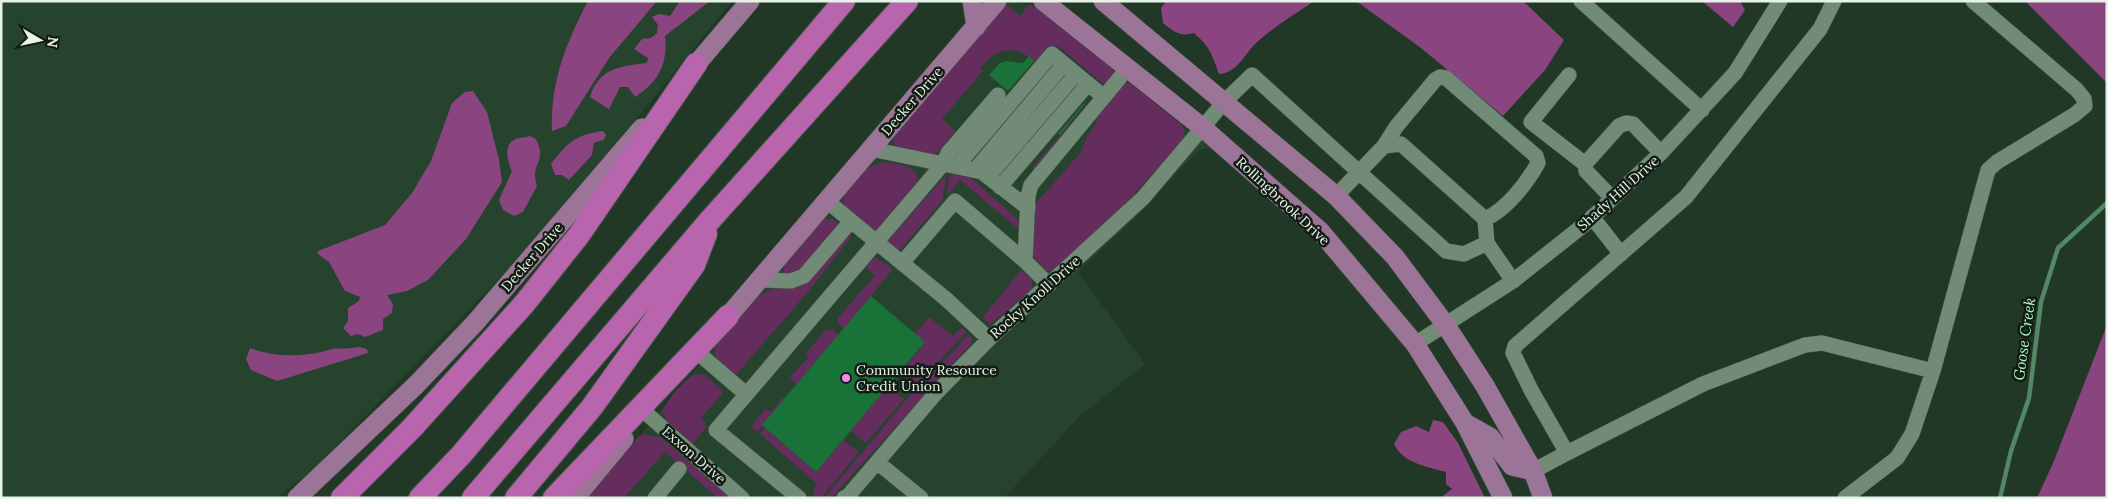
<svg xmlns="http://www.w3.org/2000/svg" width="2108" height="499" font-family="Lora,serif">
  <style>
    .built { fill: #26432d }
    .green { fill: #652c5e }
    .forest { fill: #8a4581 }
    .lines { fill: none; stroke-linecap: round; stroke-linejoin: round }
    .stream { stroke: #548764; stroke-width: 4.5 }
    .building { fill: #197338 }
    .minor-casing { stroke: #425647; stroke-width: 16 }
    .major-casing { stroke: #425647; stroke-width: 20 }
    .highway-casing { stroke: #425647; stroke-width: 24 }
    .minor { stroke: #728b76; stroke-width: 15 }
    .major { stroke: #9c7497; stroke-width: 19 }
    .highway { stroke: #b865ad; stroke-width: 22 }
    .poi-dot { fill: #f888ea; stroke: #121c14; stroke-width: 2 }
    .labels { text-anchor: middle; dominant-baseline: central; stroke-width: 5; stroke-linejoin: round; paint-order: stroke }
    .street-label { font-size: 14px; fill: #e6f4e8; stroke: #121c14 }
    .poi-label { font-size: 14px; fill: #e6f4e8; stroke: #121c14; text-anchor: start }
    .water-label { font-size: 15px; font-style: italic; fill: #a6fab7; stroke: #121c14 }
  </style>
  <rect width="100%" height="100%" fill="#213826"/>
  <path class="built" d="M1,1H732L542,235L311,472L276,498H1Z
    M1013,1L1032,6L1216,152L1206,148L1197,152L1134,219L1078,272L1145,364L1079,417L1004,498H587L991,19L1006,4Z"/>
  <path class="green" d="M1006,4L1020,16L1029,4L1032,5L1113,69L1114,76L1106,84L1102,83L1058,46L1052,47L1038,64C1016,45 1000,45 981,68L983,71L942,119L955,131L938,152L933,154L897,148L893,143L895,134Z
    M1130,83L1181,124L1184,130L1183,141L1120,209L1052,271L1046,270L1033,256L1032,208L1081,152L1087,136L1096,124L1098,111L1123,84Z
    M1088,103L1089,105L1035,169L1032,168Z
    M886,162C898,165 920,165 917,182L875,232L845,206C836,188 869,163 886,162Z
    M947,174L942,201L899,251L887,242Z
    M950,174L971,178L1012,214L1019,221L1021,231L960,180L946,197Z
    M826,219H832L840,225L822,242L826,245L804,271L784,275V264L822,220Z
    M847,236H852L807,293L735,376C724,367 713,361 715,346L758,296L776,287Z
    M875,257L893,269L844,329L838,324V318L875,275L866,267Z
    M1021,270L1031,279L1033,288L990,325L983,317Z
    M929,317L953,336L962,327L967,332L916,385L908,379L898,375L925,343L915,334Z
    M826,330H833L838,335L796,385L790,377L809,357L805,354Z
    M969,334L972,339L971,344L831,498H824L906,400Z
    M696,374L705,375L723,391L722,394L701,418L707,426L693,444L666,420L662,412C668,399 683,380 696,374Z
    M891,383L896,393L904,399L866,443L850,431Z
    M783,397L784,399L758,432L751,427L766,408L771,412Z
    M765,428L816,472L843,440L859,452L821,498H815L813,491L817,484L760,434Z
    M643,434L661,438L730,498H718L665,452L624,498H587L639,436Z"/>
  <path class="forest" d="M588,1H657L609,58L566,126L552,131C550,83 566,43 588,1Z
    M680,1H710L665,36C668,63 659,82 635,97L628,87H620L609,109L590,97C599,68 621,66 647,63L648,58L634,49L642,39L651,38L657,33L658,25L652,17L659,14L670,16Z
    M1166,1H1314C1294,15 1271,28 1254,45C1243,57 1236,73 1219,74C1212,54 1210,47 1194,33C1180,37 1174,32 1163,23L1161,8Z
    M1356,1H1523L1564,40L1545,70L1503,116L1421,48Z
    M1702,1H1740L1745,10L1733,27Z
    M2025,1H2107V83Z
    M473,91L487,112L499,160L502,182L466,239L428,280L407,291L387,295L393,304L392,313L383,319V330L365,337L358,334L351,336L343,328L348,321V308L359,301L360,297L345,291L329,262L318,254V251L385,225L412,193L431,161L452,103L465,92Z
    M603,131L606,135L604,140C590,143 595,142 592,155L569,180L562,175H555L551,164C568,142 575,135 603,131Z
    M530,136L536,139C537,142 540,147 540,151C541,165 531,167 537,186L523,212L514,216L503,210L499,200L512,171C508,163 503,145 514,140C518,137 525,138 530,136Z
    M2107,325V498H2037L2054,461Z
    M359,347L367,349L368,353L277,381L251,370L246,359L250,348C276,358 307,357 332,349C336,348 352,349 359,347Z
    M1433,420L1443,422L1458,443L1485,498H1440L1452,489L1446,484V472C1426,466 1404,464 1394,444L1401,432L1416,426L1429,432Z"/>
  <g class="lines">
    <path class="stream" d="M2000,498L2011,451L2029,398L2041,302L2058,248L2107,203"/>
  </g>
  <path class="building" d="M1029,56L1034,61L1008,91L989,75L1000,63L1007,61L1023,63Z
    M1084,103L1085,104L1060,135L1058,134Z
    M871,296L925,342L816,472L762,425Z"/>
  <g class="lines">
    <g class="minor-casing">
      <path id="minor" d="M1581,1L1702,110
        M1569,75L1531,122L1585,164
        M1384,146L1396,127L1435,80L1440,77L1446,78L1536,156L1538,163C1527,183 1506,210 1485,219
        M871,149L982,172L1028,208
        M957,166L1052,54L1104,97
        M975,170L1064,64
        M988,177L1076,74
        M1000,187L1088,84
        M1336,196L1384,146L1401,144L1485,219L1487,243
        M1612,198L1586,171L1585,164L1619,126L1626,123L1633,124L1661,153
        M827,201L902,263
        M1592,217L1621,254
        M759,280L791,281L804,276L851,221
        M1049,285L1025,261L1028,196L1031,185L1127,69
        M989,339L946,299L902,263L955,201L1025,261
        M1415,344L1513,281L1585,224L1661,153L1735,73L1780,1
        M697,352L746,394
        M646,413L742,498
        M1567,453L1703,384L1805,345L1822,343L1933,371
        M877,462L921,498
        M1533,471L1567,453L1531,390L1513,353L1515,346L1686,197L1820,29L1834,1
        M655,498L679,469
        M799,498L716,430L943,164L948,153L998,95
        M844,498L848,496L936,393L989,339L1143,198L1225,101L1252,75L1446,251L1464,254L1487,243L1513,281
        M1845,498L1897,458L1912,434L1933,371L1988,170L1997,162L2074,115L2085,106L2084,99L2077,90L1973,1"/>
    </g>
    <g class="major-casing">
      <path id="major" d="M972,1L976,27
        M1043,1L1203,128L1321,232L1415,344L1465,423L1503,498
        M1103,1L1336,196L1395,257L1445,324L1485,386L1533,471L1543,498
        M688,74L750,1
        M719,327L997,1
        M1465,423L1490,437L1512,466L1533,471
        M297,498L416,385L475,323L642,128
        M575,498L624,439"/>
    </g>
    <g class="highway-casing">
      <path id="highway" d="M342,498L412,428L525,303L579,235L696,64
        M420,498L461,455L844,1
        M473,498L711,219L907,1
        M516,498L592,407L694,265L706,234
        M554,498L728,316"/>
    </g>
    <use href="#minor" class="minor"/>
    <use href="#major" class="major"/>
    <use href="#highway" class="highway"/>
  </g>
  <circle class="poi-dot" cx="846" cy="378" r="5"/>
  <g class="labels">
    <g class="street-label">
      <text transform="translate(912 101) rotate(-49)">Decker Drive</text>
      <text transform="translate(1618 193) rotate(-42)">Shady Hill Drive</text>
      <text transform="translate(1283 201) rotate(43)">Rollingbrook Drive</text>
      <text transform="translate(532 257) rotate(-49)">Decker Drive</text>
      <text transform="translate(1035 297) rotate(-42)">Rocky Knoll Drive</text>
      <text transform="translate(694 455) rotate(41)">Exxon Drive</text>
    </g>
    <g class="poi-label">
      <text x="856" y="370">Community Resource<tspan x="856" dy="16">Credit Union</tspan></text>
    </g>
    <g class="water-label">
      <text transform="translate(2024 339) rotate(-82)">Goose Creek</text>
    </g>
  </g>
  <rect width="2108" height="499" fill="none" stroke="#e6f4e8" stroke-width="5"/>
  <g transform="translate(40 40) rotate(99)" stroke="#121c14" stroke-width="4" paint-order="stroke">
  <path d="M0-4L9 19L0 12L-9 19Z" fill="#e6f4e8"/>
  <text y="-8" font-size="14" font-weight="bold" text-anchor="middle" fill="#e6f4e8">N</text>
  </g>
</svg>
